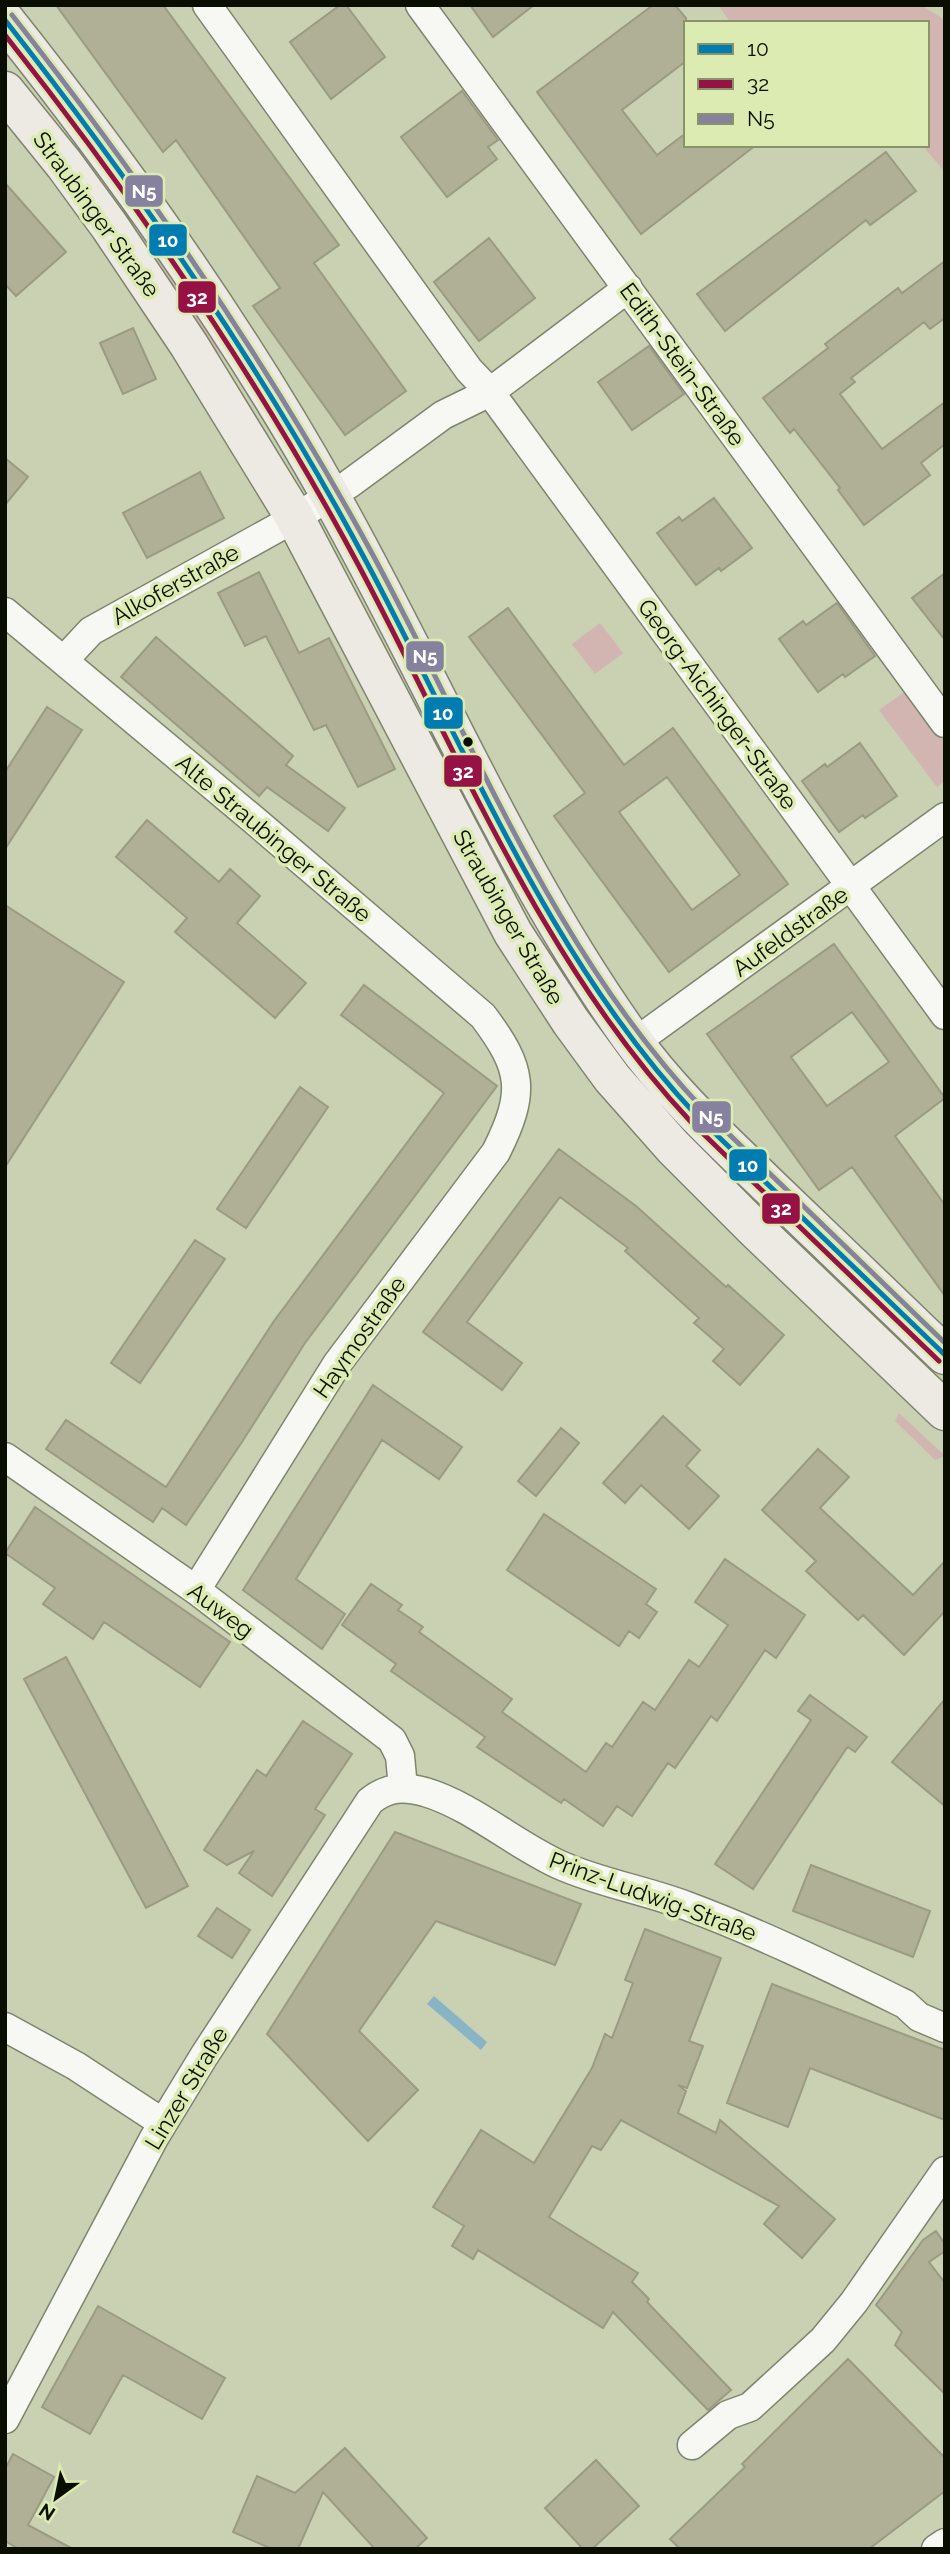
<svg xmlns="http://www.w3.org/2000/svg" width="950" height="2554" font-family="Raleway,sans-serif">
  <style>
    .green { fill: #d2b5b0 }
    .water { fill: #89b4c6 }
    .building { fill: #afb096; stroke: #9a9b82; stroke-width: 2; fill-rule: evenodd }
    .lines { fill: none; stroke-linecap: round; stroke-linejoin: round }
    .street-casing { stroke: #7f856d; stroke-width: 31 }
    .secondary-casing { stroke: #7f856d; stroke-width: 41 }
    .street { stroke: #f7f8f3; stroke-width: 28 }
    .secondary { stroke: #eceae2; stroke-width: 38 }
    .bus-1-casing { stroke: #dcebb1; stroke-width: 10 }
    .bus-2-casing { stroke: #dcebb1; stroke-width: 10 }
    .bus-3-casing { stroke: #dcebb1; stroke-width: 10 }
    .bus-1 { stroke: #007cb1; stroke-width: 5 }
    .bus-2 { stroke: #961244; stroke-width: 5 }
    .bus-3 { stroke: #85819f; stroke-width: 5 }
    .bus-dot { fill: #0a0e00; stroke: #dcebb1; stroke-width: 2.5 }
    .labels { text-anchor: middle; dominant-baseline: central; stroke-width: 7; stroke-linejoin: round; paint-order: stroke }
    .street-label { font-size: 23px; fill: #0a0e00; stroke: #dcebb1 }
    .line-badge { stroke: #dcebb1; stroke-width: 2.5 }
    .badge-label { font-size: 19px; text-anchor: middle; font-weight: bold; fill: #fff }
  </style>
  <rect width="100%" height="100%" fill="#c9d1b2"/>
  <path class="green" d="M718,5H921L945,20V172L922,145H927V23H731Z
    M126,222L145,238L222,353L218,355L204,332L185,314Z
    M600,623L623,653L595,674L572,644Z
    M907,690L945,742V781L937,787L879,710Z
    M899,1413L945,1456L935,1460L895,1421Z"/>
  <path class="water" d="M434,1996L487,2042L481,2050L427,2004Z"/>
  <path class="building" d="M56,5H163L339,245L314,263L406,391L345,435L253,306L280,288L176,140L163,152Z
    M340,5H346L385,57L331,99L290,42Z
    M470,5H534L493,37Z
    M653,5H675L686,18V61L622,110L657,155L686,133V145H756L641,234L537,92Z
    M462,91L498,140L488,147L497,159L447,197L401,137Z
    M886,152L916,191L870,225L866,220L725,331L697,294Z
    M5,183L66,252L16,296L5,284Z
    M489,238L535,298L479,341L434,282Z
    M945,261V318L930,329L924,322L851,378L855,382L840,394L882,449L945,402V444L921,463L930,475L864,525L838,490L840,488L794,429L790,433L763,398L828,348L825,344L898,288L902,293Z
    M133,328L156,379L123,394L100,343Z
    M649,346L684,394L632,430L598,382Z
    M5,458L28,477L5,505Z
    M200,472L224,518L147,558L123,513Z
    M714,498L752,548L721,571L719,568L696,585L657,533L679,517L682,521Z
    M259,572L299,653L329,638L395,769L358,787L326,725L314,730L266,636L245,646L218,593Z
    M945,573V640L912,598Z
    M837,603L875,656L845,677L843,674L818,692L779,639L803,621L806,625Z
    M508,608L624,765L673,728L788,884L669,972L554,816L585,793L469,637ZM667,777L740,875L692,910L619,812Z
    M156,637L293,756L286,765L345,808L328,831L267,787L259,796L121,677Z
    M47,707L82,730L5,849V772Z
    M860,743L897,796L865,818L863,815L839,832L802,781L825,764L827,767Z
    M147,820L219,882L230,869L260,896L237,923L306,983L275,1018L175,932L187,918L116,857Z
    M5,905L124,982L5,1167Z
    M834,944L945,1098L895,1136L945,1205V1296L852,1167L819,1190L707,1034ZM852,1012L889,1062L827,1106L791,1057Z
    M364,985L497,1086L305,1343L242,1442L186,1525L162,1508L153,1522L46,1449L66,1420L166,1487L274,1321L444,1093L341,1015Z
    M300,1087L328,1107L246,1228L217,1209Z
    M559,1149L636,1206L726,1287L728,1285L784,1335L740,1385L713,1361L724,1349L694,1323L699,1318L625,1251L628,1248L560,1197L467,1322L522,1363L502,1390L423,1332Z
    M195,1240L225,1259L140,1383L111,1363Z
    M373,1385L462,1447L439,1479L382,1440L296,1579L345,1614L322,1649L243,1590Z
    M663,1416L700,1450L686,1466L719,1496L689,1529L641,1485L625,1503L603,1483Z
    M561,1428L579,1443L536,1496L518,1481Z
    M818,1449L849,1477L820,1508L913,1595L945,1561V1611L904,1655L863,1615L858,1620L806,1571L816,1561L762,1510Z
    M35,1507L230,1642L200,1687L104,1622L93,1639L43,1604L55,1588L5,1553Z
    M544,1514L656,1589L646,1604L657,1612L639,1638L629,1631L619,1646L507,1570Z
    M725,1559L805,1615L776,1658L765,1650L717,1721L711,1716L675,1768L668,1763L632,1816L617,1806L603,1826L564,1799L561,1803L477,1747L485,1737L391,1671L396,1664L342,1625L371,1584L402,1605L398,1610L423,1627L419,1632L512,1699L502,1712L586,1772L606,1743L612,1747L643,1702L655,1710L689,1660L699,1667L728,1625L695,1602Z
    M66,1657L188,1886L146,1908L24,1679Z
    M810,1695L867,1737L855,1752L848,1747L846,1749L753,1889L715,1864L811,1720L798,1711Z
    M945,1699V1806L892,1762Z
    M303,1721L352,1754L315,1809L325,1815L272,1896L239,1873L254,1851L227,1865L204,1850L257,1770L266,1776Z
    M395,1832L581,1904L555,1965L436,1921L359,2031L418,2090L368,2141L267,2034Z
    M811,1865L930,1911L913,1957L793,1911Z
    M217,1908L250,1930L232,1958L198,1936Z
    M645,1929L721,1958L689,2041L703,2046L687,2088L678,2085L686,2091L678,2113L716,2133L720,2120L835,2219L802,2258L764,2224L779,2206L621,2120L601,2150L592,2146L549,2217L638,2273L632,2282L649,2299L647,2302L731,2390L708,2410L613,2312L603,2328L478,2250L473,2259L452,2246L464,2226L433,2207L481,2130L534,2163L592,2068L605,2034L612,2038L633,1983L625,1980Z
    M772,1984L945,2050V2120L810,2068L788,2127L727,2103Z
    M936,2231L945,2244V2251L929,2262L945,2283V2394L895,2345L902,2332L876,2305L923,2240Z
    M98,2306L225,2378L202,2419L123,2375L90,2434L42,2407Z
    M848,2359L945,2458V2491L869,2549H680L670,2539L745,2467L742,2464Z
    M345,2448L427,2538L415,2549H375L323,2492L298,2549H272L233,2532L257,2476L295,2493Z
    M13,2454L54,2477L28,2525L73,2549H19L5,2541V2469Z
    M596,2460L639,2506L592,2549H583L545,2508Z"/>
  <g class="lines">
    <g class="street-casing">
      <path id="street" d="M207,5L469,370L490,392L945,1015
        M420,5L945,723
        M5,612L254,820L483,1016C523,1069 526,1092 496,1152L337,1364L196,1590
        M64,660L91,631L295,518L349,484L443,415L490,392L628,288
        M634,1043L945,817
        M5,1457L196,1590L392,1740L400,1756L403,1788
        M5,2027L76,2066L163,2123
        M5,2419L154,2138L204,2056L370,1801C388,1787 403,1786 425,1792C472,1806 514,1844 560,1865C600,1883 645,1890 687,1906C762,1934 833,1969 905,2004L919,2017L945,2028
        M692,2445L728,2415L750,2407L823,2340L854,2302L945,2171
        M936,2549L945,2543"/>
    </g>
    <g class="secondary-casing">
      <path id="secondary" d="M5,20C125,171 237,328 331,497C432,676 511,870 631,1038C670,1093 724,1142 772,1189C830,1244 887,1300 945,1355
        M5,91L64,164L110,227L189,345L295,518L513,933L571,1022L612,1078L673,1147L755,1229L945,1411"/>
    </g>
    <use href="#street" class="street"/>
    <use href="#secondary" class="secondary"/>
    <g class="bus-1-casing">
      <path id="bus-1" d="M5,20C140,192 264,370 367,563C467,750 550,961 698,1117L945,1355"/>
    </g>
    <g class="bus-2-casing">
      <path id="bus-2" d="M5,35C138,203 259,379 360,568C460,756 544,967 692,1123L939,1361"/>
    </g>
    <g class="bus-3-casing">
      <path id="bus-3" d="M12,15C147,187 270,365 374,557C475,745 555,954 704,1110L945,1343"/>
    </g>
    <use href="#bus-1" class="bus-1"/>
    <use href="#bus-2" class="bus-2"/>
    <use href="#bus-3" class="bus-3"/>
  </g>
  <circle class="bus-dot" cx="468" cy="742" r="6"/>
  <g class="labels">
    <g class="street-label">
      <text transform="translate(97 214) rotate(54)">Straubinger Straße</text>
      <text transform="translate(683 364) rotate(54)">Edith-Stein-Straße</text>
      <text transform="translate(175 584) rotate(-29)">Alkoferstraße</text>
      <text transform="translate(718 704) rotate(54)">Georg-Aichinger-Straße</text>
      <text transform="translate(274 838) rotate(40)">Alte Straubinger Straße</text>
      <text transform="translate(509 917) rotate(60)">Straubinger Straße</text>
      <text transform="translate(790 931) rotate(-36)">Aufeldstraße</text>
      <text transform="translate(359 1337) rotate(-55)">Haymostraße</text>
      <text transform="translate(221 1610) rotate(37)">Auweg</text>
      <text transform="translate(653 1896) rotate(20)">Prinz-Ludwig-Straße</text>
      <text transform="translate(186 2088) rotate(-59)">Linzer Straße</text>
    </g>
  </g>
  <g class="line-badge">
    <rect x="124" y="174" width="40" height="34" rx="7" fill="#85819f"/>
    <rect x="148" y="223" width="40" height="34" rx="7" fill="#007cb1"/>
    <rect x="177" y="280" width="40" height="34" rx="7" fill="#961244"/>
    <rect x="405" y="640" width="40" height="33" rx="7" fill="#85819f"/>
    <rect x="423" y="696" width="41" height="34" rx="7" fill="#007cb1"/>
    <rect x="443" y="754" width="40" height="34" rx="7" fill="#961244"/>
    <rect x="691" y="1100" width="41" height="34" rx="7" fill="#85819f"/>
    <rect x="728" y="1148" width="40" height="34" rx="7" fill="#007cb1"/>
    <rect x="761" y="1192" width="40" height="33" rx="7" fill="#961244"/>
  </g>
  <g class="badge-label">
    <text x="144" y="198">N5</text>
    <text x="168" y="247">10</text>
    <text x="197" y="304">32</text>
    <text x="425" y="663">N5</text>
    <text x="443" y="720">10</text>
    <text x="463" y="778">32</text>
    <text x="711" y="1124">N5</text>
    <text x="748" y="1172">10</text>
    <text x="781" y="1215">32</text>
  </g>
  <rect width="950" height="2554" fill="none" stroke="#0a0e00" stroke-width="14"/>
  <rect x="684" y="21" width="245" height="126" fill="#dcebb1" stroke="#88936a" stroke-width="2"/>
  <rect x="698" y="44" width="35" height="10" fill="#007cb1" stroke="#88936a" stroke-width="2"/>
  <text x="747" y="56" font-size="21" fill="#0a0e00">10</text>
  <rect x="698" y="79" width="35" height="10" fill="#961244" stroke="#88936a" stroke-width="2"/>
  <text x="747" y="91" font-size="21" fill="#0a0e00">32</text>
  <rect x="698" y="114" width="35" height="10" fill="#85819f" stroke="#88936a" stroke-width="2"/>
  <text x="747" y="126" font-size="21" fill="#0a0e00">N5</text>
  <g transform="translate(56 2498) rotate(213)" stroke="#dcebb1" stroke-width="5" paint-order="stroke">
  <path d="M0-5L12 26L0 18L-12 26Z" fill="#0a0e00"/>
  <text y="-10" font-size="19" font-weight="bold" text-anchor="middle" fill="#0a0e00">N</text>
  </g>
</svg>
